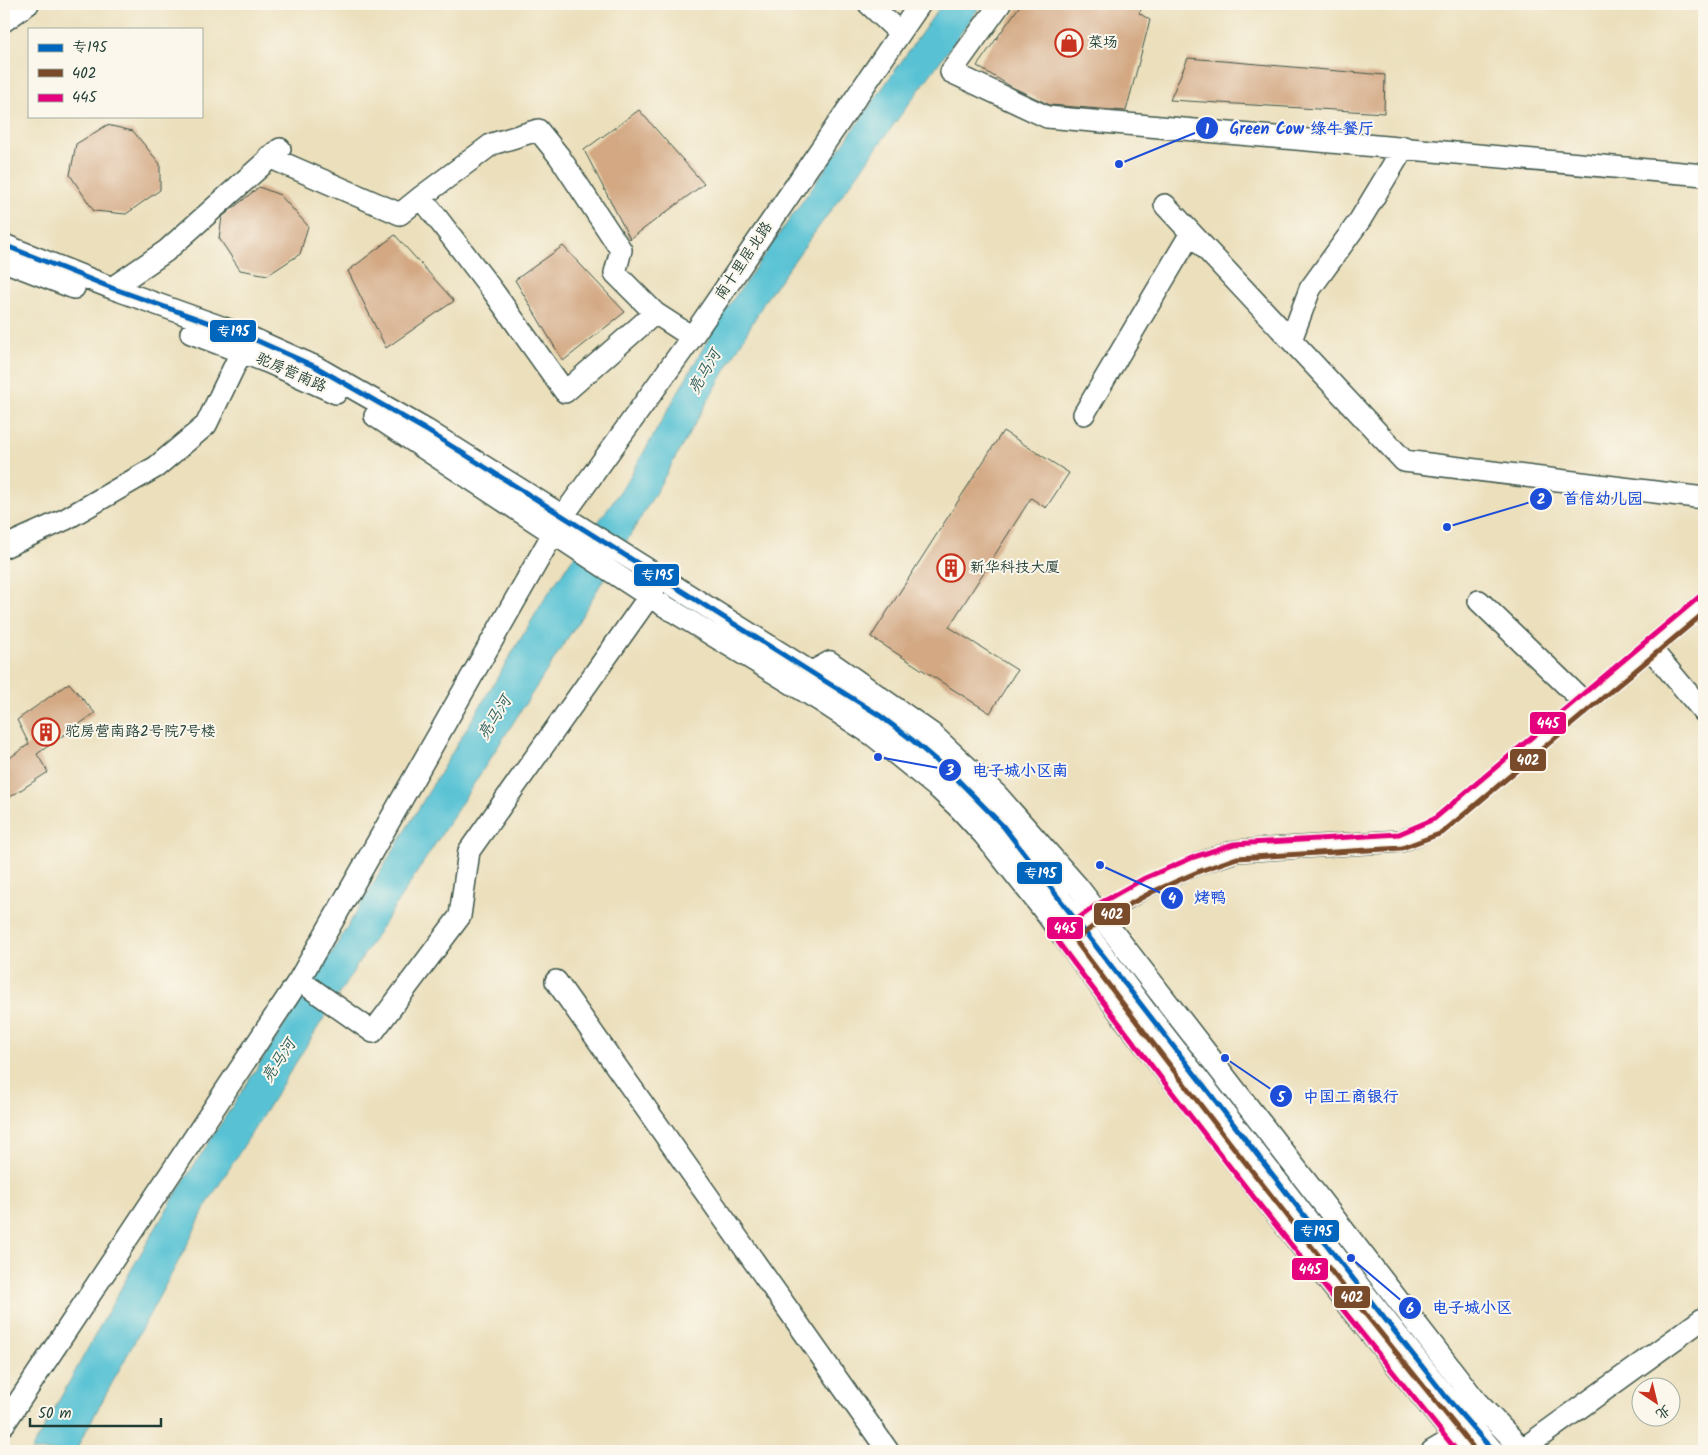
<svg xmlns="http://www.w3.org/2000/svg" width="1708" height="1455" font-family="Kalam,'LXGW WenKai TC',sans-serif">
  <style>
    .water { fill: #58c2d4; stroke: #3c8084 }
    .building { fill: #d3a883 }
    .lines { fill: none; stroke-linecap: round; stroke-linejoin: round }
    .minor-casing { stroke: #3e5548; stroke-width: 24 }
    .minor { stroke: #fff; stroke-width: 21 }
    .bus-1-casing { stroke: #fbf7ec; stroke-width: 9 }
    .bus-2-casing { stroke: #fbf7ec; stroke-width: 9 }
    .bus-3-casing { stroke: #fbf7ec; stroke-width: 9 }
    .bus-1 { stroke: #0065bd; stroke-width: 5 }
    .bus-2 { stroke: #7a4b2a; stroke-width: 5 }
    .bus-3 { stroke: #e5007d; stroke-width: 5 }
    .labels { text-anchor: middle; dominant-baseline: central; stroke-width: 4; stroke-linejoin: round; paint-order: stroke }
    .poi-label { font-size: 15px; fill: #1f3d34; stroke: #fbf7ec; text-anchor: start }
    .street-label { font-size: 15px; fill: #1f3d34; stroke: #fbf7ec }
    .water-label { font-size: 16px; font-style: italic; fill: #2d5e5c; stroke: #fbf7ec }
    .leader { fill: none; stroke: #1d4ed8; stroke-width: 2 }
    .callout-dot { fill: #1d4ed8; stroke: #fbf7ec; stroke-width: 2 }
    .mark-label { font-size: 15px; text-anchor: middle; font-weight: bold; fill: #fff }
    .callout-label { font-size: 16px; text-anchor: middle; font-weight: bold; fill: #1d4ed8; stroke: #fbf7ec; stroke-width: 4; stroke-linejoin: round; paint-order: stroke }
    .line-badge { stroke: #fbf7ec; stroke-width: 2 }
    .badge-label { font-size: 14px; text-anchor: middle; font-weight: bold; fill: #fff }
  </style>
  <rect width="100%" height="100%" fill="#fbf7ec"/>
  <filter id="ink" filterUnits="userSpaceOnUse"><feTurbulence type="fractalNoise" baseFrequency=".02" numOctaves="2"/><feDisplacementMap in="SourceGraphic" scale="10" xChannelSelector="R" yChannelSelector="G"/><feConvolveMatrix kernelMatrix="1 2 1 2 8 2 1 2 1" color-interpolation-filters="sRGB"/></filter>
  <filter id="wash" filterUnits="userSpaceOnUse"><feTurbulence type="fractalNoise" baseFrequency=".0096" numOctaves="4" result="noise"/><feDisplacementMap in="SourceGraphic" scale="20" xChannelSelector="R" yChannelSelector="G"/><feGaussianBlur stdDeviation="1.12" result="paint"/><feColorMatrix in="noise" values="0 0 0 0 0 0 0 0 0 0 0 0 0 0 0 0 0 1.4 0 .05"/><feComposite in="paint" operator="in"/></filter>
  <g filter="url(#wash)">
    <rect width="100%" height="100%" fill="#ebdfbc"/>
    <path class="water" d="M942,4H982L766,299L653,497L578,622L354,970L207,1204L184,1251L75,1451H31L130,1272L178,1190L334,949L547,595L628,480L722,315Z"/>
    <g id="blocks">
      <path class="building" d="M1021,4H1145L1139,13L1150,20L1126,111L1050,105L1010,86L977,66Z
        M1188,58L1385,75L1384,113L1170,100Z
        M639,110L704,184L630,239L584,150Z
        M107,125L133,131L160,164V190L126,214L94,211L70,175L76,144Z
        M259,187L280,195L308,226L300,254L268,275L240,270L219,238L222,217Z
        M395,235L454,301L386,348L348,271Z
        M563,246L625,312L563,361L515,280Z
        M1003,431L1069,473L1046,508L1031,498L949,627L1017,670L990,713L871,637Z
        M69,683L95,713L37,754L48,772L4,801V762L29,744L17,720Z"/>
    </g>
  </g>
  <g filter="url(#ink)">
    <use href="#blocks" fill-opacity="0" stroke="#3e5548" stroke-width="1"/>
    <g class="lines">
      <g class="minor-casing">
        <path id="minor" d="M869,4L900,33
          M1000,4L951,72L1047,117L1704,175
          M4,21L28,4
          M269,157L400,214L421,197L493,291L565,392L655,313L692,337
          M421,197L492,144L538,130L559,156L621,250L615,273L655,313
          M1165,205L1404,461L1704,498
          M4,245L112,288L249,337L316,367L426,430L879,715L911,739L952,774L1003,826L1081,925L1144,1009L1344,1267L1447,1398L1493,1451
          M4,261L74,288
          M112,288L166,251L280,149
          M191,333L270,363L336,393
          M1291,340L1310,289L1360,220L1404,147
          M1084,414L1191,233
          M375,416L650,597L819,700L874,736L939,789L960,809L984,835L1042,908L1126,1021L1337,1292L1466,1451
          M4,547L66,519L156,467L206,425L247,340
          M1479,601L1585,703
          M1650,648L1704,712
          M810,673L830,662L931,733L997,795L1078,887L1476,1401L1524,1451
          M1088,921L1149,885L1197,864L1236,851L1401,841L1438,826L1704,603
          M299,980L373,1032L460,916L469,851L658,584
          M556,981L888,1451
          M4,1424L299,980L563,516L692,337L920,4
          M1432,1451L1466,1431
          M1520,1451L1704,1318"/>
      </g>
      <use href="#minor" class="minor"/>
      <g class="bus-1-casing">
        <path id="bus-1" d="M4,245L112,288L249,337L316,367L426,430L879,715L911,739L952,774L1003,826L1344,1267L1447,1398L1493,1451"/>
      </g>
      <g class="bus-2-casing">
        <path id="bus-2" d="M1472,1446C1337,1280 1203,1112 1075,940L1103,919L1152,892L1200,871L1237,858L1402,848L1442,833L1704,613"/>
      </g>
      <g class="bus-3-casing">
        <path id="bus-3" d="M1457,1451C1321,1284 1187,1115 1058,942L1057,936L1060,932L1095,906L1145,878L1194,857L1234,844L1399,834L1434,819L1699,597"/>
      </g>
      <use href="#bus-1" class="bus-1"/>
      <use href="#bus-2" class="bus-2"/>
      <use href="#bus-3" class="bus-3"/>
    </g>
  </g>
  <defs>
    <g id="shop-ring" transform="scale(1.4375)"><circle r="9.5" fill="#fbf7ec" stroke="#c8321e" stroke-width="1.5"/><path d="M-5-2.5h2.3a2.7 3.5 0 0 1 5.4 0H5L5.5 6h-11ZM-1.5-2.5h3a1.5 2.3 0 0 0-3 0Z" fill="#c8321e"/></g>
    <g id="building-ring" transform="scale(1.4375)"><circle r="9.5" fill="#fbf7ec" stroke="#c8321e" stroke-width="1.5"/><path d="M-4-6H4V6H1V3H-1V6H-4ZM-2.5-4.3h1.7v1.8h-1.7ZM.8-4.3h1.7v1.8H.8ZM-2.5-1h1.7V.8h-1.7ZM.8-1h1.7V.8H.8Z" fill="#c8321e"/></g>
  </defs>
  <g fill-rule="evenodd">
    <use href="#shop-ring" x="1069" y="43"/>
    <use href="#building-ring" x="951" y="568"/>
    <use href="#building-ring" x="46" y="732"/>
  </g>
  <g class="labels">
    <g class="poi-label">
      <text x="1088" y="43">菜场</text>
      <text x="970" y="568">新华科技大厦</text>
      <text x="65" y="732">驼房营南路2号院7号楼</text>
    </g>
    <g class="street-label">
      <text transform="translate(744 261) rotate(-56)">南十里居北路</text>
      <text transform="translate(291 373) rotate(24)">驼房营南路</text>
    </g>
    <g class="water-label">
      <text transform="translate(705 372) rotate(-60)">亮马河</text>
      <text transform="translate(495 718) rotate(-58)">亮马河</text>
      <text transform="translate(279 1061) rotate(-57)">亮马河</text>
    </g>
  </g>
  <path class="leader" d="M1119 164L1207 128M1447 527L1541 499M878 757L950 770M1100 865L1172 898M1225 1058L1281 1096M1351 1258L1410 1308"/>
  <g class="callout-dot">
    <circle cx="1119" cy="164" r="5"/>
    <circle cx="1447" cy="527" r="5"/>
    <circle cx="878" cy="757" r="5"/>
    <circle cx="1100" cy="865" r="5"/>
    <circle cx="1225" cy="1058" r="5"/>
    <circle cx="1351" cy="1258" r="5"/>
    <circle cx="1207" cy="128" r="12"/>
    <circle cx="1541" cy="499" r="12"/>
    <circle cx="950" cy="770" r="12"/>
    <circle cx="1172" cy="898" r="12"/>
    <circle cx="1281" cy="1096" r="12"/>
    <circle cx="1410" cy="1308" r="12"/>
  </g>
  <g class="mark-label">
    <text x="1207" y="134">1</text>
    <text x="1541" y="504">2</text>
    <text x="950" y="775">3</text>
    <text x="1172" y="903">4</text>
    <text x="1281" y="1102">5</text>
    <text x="1410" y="1313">6</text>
  </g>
  <g class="callout-label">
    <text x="1302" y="134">Green Cow 绿牛餐厅</text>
    <text x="1603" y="504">首信幼儿园</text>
    <text x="1020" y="776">电子城小区南</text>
    <text x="1210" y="903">烤鸭</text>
    <text x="1351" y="1102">中国工商银行</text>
    <text x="1472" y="1313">电子城小区</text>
  </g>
  <g class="line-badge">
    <rect x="209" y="319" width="48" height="24" rx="5" fill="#0065bd"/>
    <rect x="633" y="563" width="47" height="24" rx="5" fill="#0065bd"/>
    <rect x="1529" y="711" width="38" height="24" rx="5" fill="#e5007d"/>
    <rect x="1509" y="748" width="38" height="24" rx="5" fill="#7a4b2a"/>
    <rect x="1016" y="861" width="47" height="24" rx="5" fill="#0065bd"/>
    <rect x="1093" y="902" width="38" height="24" rx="5" fill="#7a4b2a"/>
    <rect x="1046" y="916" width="38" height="24" rx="5" fill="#e5007d"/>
    <rect x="1293" y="1219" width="47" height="24" rx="5" fill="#0065bd"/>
    <rect x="1291" y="1257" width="38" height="24" rx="5" fill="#e5007d"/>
    <rect x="1333" y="1285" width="38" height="24" rx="5" fill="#7a4b2a"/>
  </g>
  <g class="badge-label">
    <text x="233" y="336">专195</text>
    <text x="657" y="580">专195</text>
    <text x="1548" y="728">445</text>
    <text x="1528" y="765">402</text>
    <text x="1040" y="878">专195</text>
    <text x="1112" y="919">402</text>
    <text x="1065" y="933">445</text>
    <text x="1316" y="1236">专195</text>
    <text x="1310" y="1274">445</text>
    <text x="1352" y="1302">402</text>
  </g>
  <rect width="1708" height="1455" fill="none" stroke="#fbf7ec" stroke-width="20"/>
  <rect x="28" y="28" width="175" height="90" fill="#fbf7ec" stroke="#a3ada2"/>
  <rect x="38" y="44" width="25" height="8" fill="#0065bd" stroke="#a3ada2"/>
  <text x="72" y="52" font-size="15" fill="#1f3d34">专195</text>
  <rect x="38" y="69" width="25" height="8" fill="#7a4b2a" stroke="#a3ada2"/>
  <text x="72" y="78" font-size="15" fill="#1f3d34">402</text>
  <rect x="38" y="94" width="25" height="8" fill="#e5007d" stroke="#a3ada2"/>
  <text x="72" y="102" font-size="15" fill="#1f3d34">445</text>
  <g transform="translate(1656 1402) rotate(145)"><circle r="24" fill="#fbf7ec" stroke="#a3ada2"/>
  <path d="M0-4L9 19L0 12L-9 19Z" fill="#c8321e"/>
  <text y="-8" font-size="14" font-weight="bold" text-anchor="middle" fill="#1f3d34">北</text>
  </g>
  <path d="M30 1418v8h131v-8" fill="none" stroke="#1f3d34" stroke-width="2.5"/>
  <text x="38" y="1418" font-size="15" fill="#1f3d34" stroke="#fbf7ec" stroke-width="4" paint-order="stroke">50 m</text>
</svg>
